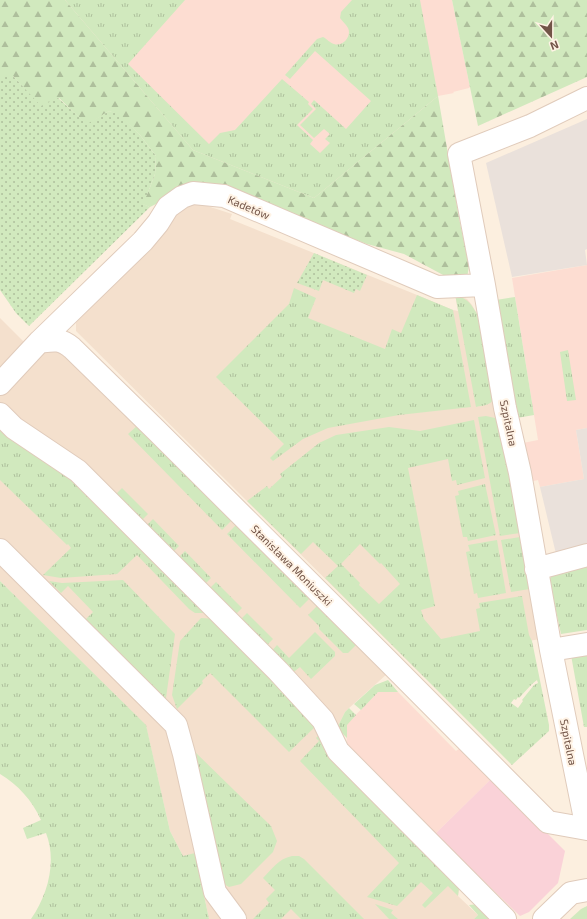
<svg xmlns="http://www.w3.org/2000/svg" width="587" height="919" font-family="'Exo 2',sans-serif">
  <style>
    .residential { fill: #f4e0cd }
    .commercial { fill: #fdddd2 }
    .industrial { fill: #eae1db }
    .medical { fill: #fad2d8 }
    .grass { fill: url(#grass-tufts); fill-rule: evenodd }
    .forest { fill: url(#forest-firs) }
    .garden { fill: url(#garden-dots) }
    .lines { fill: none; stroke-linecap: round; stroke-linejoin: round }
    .minor-casing { stroke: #e0cbbb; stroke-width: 24 }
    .minor { stroke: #fff; stroke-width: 22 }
    .labels { text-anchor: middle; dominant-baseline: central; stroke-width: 4; stroke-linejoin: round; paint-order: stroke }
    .street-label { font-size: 11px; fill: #725447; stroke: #fff3e5 }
  </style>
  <defs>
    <pattern id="grass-tufts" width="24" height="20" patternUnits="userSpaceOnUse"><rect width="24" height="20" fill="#d1e9be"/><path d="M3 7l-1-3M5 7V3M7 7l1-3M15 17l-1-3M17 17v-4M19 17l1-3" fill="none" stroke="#aebf9c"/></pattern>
    <pattern id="forest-firs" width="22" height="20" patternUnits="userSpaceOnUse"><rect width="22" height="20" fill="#d1e9be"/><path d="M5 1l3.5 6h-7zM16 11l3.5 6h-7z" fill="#aebf9c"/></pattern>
    <pattern id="garden-dots" width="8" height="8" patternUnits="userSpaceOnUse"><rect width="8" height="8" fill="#d1e9be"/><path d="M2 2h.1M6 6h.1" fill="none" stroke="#aebf9c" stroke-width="1.8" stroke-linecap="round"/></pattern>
  </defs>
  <rect width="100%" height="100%" fill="#fcefdf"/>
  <path class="residential" d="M187,202L198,203L232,214L230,219L417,295L453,310L458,311L455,294L467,299L472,305L477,314L540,639L529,641L422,675L76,331V323L79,316Z
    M0,318L26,344L0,370Z
    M51,351H55L64,353L387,674L349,708L345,712L339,724L324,738L459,888L458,896L478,915L474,919H209L195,854L183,856L170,831L146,726L0,581V396L38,356L43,353Z"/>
  <path class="commercial" d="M65,0H452L470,87L469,88L453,92L454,93L438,96L314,198L193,150Z
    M587,265V428L576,430L584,479L540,487L538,480L529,482L523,443L538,440L512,278Z
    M378,692H398L456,751L460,748L492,778L435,834L347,746L346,725Z"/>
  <path class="industrial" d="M587,119V249L585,250L587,265L512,277L486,163Z
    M587,428V550L557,558L540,487L584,479L576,430Z"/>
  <path class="medical" d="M492,778L565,851L558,883L529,912L520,916L435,834Z"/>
  <path class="grass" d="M65,0H185L128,64L209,144L220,133L235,130L282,79L309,102L308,104L313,109L297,125L313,140L310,144L320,153L330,143L325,139L330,134L324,129L314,138L300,125L316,109L311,104L314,100L346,129L371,101L315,51L290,79L285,75L317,39L323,37C327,39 330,43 334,44C343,47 352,36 348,28C346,24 342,21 340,18L341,12L352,0H420L438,96L314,198L193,150Z
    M294,288L316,298L308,318L385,349L392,329L401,333L417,295L453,310L471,407L399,415L328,428L303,439L273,461L270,458L284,444L216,377L289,304Z
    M455,294C468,300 470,302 477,314L494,398C491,406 483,405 476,407Z
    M515,297L534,415L517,418L496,300Z
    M568,350L576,400L567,401L560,352Z
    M486,416L495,418L498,420L520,533L500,536L478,417Z
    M474,420L485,478L457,485L456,480L452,481L448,459L408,468L435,606L421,610L424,619L441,639L480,631L476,609L480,608L479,603L522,596L529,635L532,641L549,725V731L512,765L325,578L338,566L313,542L301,554L247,501L267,486L269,489L282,477L280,474L319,443L336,435L389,427L420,431ZM360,544L380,564L381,563L400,584L379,604L359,585L360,583L341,564ZM537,680L538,683L534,685L522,700L523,701L518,708L511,703L514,699L516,700L518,697L519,698L532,684Z
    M0,425L62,469L210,613H195L189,609L137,555L117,574L61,578L43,575L71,548L68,544L67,545L0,480Z
    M138,425L233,519L222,530L128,434Z
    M485,484L496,535L468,541L467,537H463L455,496L459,495L458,491Z
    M122,488L148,514L139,523L113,497Z
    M153,519L179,546L171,554L144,528Z
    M237,524L311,597L300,608L227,534Z
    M520,537L530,589L511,592L501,540Z
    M497,540L506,593L478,598L477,593L474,594L466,552L470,551L468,545Z
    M185,551L211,578L203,586L176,560Z
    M587,562V630L561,634L549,579L559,570Z
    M123,580L175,634L165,705L83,622L93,612L68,586L61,593L49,581L62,583Z
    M0,581L146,725L170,831L183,856L195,853L209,919H31C48,895 57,861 46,833L27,839L23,828L41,820C32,800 18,785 0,774Z
    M216,582L242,608L233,617L207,591Z
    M318,605L357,644L348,653H343L319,629V626L308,615Z
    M247,613L273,639L264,648L238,622Z
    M201,618L216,619L317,725L289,752L210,673L202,681L203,683L177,709L172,695L180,641Z
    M315,632L335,652V656L311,679L300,667L291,674L270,653L277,645L289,658Z
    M587,652V727H584L571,655Z
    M388,680L398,692H378L361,710L354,704L375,685Z
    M349,708L356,715L347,725V738L337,728L345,712Z
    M320,734L459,881V888L458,896L448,886L425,908L422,905L433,893L421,882L397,906L367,897L399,863L300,761L319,741L316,738Z
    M194,751L271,826L277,841L273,852L241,884L229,887L222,883Z
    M292,856H299L304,859L364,919H301L291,909L281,919H253L269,903L266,899L275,890L263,878C273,868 278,859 292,856Z
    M375,904L393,910L391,913L398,919H389Z
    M480,904L499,919H474L478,915L469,905Z
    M587,906V919H570L581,909Z"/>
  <path class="forest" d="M0,0H65L193,150L314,198L438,96L459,218L469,266L467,278L445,276L404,254L367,244L226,190L182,191L150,207L142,204L149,190L155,174L156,156L140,135L120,115L109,111L87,125L59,98L41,107L13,76H0Z
    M452,0H587V77L478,126Z"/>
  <path class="garden" d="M0,76H13L41,106L58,98L87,124L109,111L120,114L140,135L156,156L155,174L149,190L143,204L150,207L29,326L16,313L0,290Z
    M314,253L367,275L360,291L356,289L354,293L323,280L319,291L297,283Z"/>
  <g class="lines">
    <g class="minor-casing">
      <path id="minor" d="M39,342C54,340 60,338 72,348L156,430L386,659L548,822L587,829L551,650L520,473L505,408L484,285L459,154L530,126L587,98
        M0,384L39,342L143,241L158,223L168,207L182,197L193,193L224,196L437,287L484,285
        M0,414L14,428L78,471L278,671L323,720L338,751L505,919
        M0,550L176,725L184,754L215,892L235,919
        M536,569L587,555
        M551,650L587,644
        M544,919L571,893L587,890"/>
    </g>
    <use href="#minor" class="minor"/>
  </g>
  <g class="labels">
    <g class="street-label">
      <text transform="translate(249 207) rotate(23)">Kadetów</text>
      <text transform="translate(509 423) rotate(78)">Szpitalna</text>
      <text transform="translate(292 565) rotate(45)">Stanisława Moniuszki</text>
      <text transform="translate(569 742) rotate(79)">Szpitalna</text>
    </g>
  </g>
  <g transform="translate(551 36) rotate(159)" stroke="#fff3e5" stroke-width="3" paint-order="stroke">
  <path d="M0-3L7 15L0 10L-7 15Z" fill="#725447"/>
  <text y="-6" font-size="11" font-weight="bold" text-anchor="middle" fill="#725447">N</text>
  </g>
</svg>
